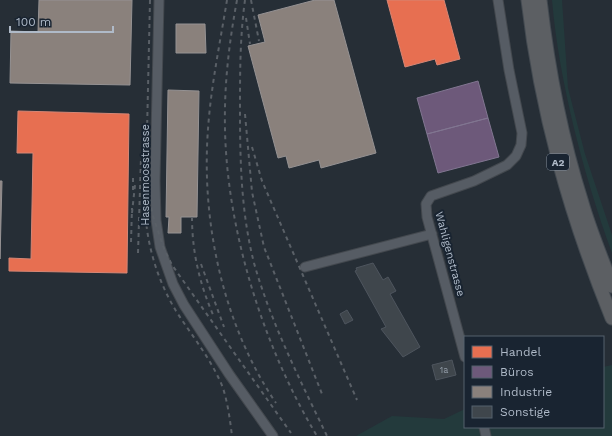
<svg xmlns="http://www.w3.org/2000/svg" width="612" height="436" font-family="'Work Sans',sans-serif">
  <style>
    .green { fill: #233a3c }
    .shops { fill: #e76f51; stroke: #d68675 }
    .offices { fill: #6d597a; stroke: #817691 }
    .industry { fill: #8a817c; stroke: #959293 }
    .building { fill: #3f464c; stroke: #4e555e }
    .lines { fill: none; stroke-linecap: round; stroke-linejoin: round }
    .minor-casing { stroke: #43484e; stroke-width: 11 }
    .highway-casing { stroke: #434a51; stroke-width: 15 }
    .minor { stroke: #565c64; stroke-width: 9 }
    .highway { stroke: #5c5f63; stroke-width: 13 }
    .rail { stroke: #5a6067; stroke-width: 2; stroke-dasharray: 4 4; stroke-linecap: butt }
    .labels { text-anchor: middle; dominant-baseline: central; stroke-width: 4; stroke-linejoin: round; paint-order: stroke }
    .number-label { font-size: 9px; fill: #939da9 }
    .shield { fill: #192431; stroke: #828d9b; stroke-width: 1 }
    .shield-label { font-size: 10px; font-weight: bold; fill: #afbac8 }
    .street-label { font-size: 11px; fill: #afbac8; stroke: #192431 }
  </style>
  <rect width="100%" height="100%" fill="#262e36"/>
  <path class="green" d="M552,0H562L568,88L585,154L612,235V253C584,176 559,82 552,0Z
    M612,365V436H356L392,416L444,419L465,409V427H603V367Z"/>
  <path class="shops" d="M387,0H444L460,59L437,65L435,59L405,67Z
    M18,111L129,114L127,273L9,271V258L31,259L33,153H17Z"/>
  <path class="offices" d="M478,81L488,118L427,134L417,98Z
    M488,118L499,157L438,173L427,134Z"/>
  <path class="industry" d="M39,0H132L130,85L10,83L11,31L38,32Z
    M315,0H334L376,153L321,168L319,160L289,168L286,156L278,158L248,46L265,42L258,15Z
    M176,24H205L206,53H176Z
    M168,90L199,91L197,217H181V233H168L169,217H166Z
    M0,181H2L0,259Z"/>
  <path class="building" d="M373,263L383,280L388,277L396,291L390,294L420,347L403,357L381,329L386,327L355,271L357,270L356,268Z
    M347,310L353,320L345,324L340,314Z
    M452,360L456,375L436,380L432,365Z"/>
  <g class="lines">
    <g class="minor-casing">
      <path id="minor" d="M159,0L155,181L156,220L160,247L173,284L184,305L229,374L273,436
        M305,267L432,234
        M465,357L427,217L426,204L431,196L474,181L507,165L516,156L521,145L522,133L509,70L498,0
        M484,427L486,436"/>
    </g>
    <g class="highway-casing">
      <path id="highway" d="M528,0C541,112 570,214 612,318
        M540,0C548,69 561,137 582,203C590,231 602,259 612,286"/>
    </g>
    <use href="#minor" class="minor"/>
    <use href="#highway" class="highway"/>
    <path class="rail" d="M150,0L146,176L153,216L164,249L172,265L291,433
      M227,0C220,43 211,86 208,129C201,222 223,325 276,403
      M237,0C229,43 224,85 225,129C227,232 264,348 317,436
      M245,0C240,36 240,72 240,109C240,161 241,212 254,263C271,323 300,380 327,436
      M251,0L259,41
      M246,18L250,44
      M245,114L252,192L264,247L322,394
      M252,147L262,181L357,400
      M133,190V174
      M145,201C145,239 156,278 176,311C192,336 212,360 223,388C228,404 230,420 232,436
      M132,213L135,185
      M192,217C192,253 200,285 214,317
      M131,242L132,208
      M138,253L141,157
      M201,264L224,327"/>
  </g>
  <g class="labels">
    <g class="number-label">
      <text x="444" y="370">1a</text>
    </g>
    <rect class="shield" x="547" y="154" width="22" height="16" rx="3"/>
    <g class="shield-label">
      <text x="558" y="162">A2</text>
    </g>
    <g class="street-label">
      <text transform="translate(145 175) rotate(-90)">Hasenmoosstrasse</text>
      <text transform="translate(450 254) rotate(75)">Wahligenstrasse</text>
    </g>
  </g>
  <rect x="464" y="336" width="140" height="92" fill="#192431" stroke="#55606d"/>
  <rect x="472" y="346" width="20" height="12" fill="#e76f51" stroke="#55606d"/>
  <text x="500" y="356" font-size="12" fill="#afbac8">Handel</text>
  <rect x="472" y="366" width="20" height="12" fill="#6d597a" stroke="#55606d"/>
  <text x="500" y="376" font-size="12" fill="#afbac8">Büros</text>
  <rect x="472" y="386" width="20" height="12" fill="#8a817c" stroke="#55606d"/>
  <text x="500" y="396" font-size="12" fill="#afbac8">Industrie</text>
  <rect x="472" y="406" width="20" height="12" fill="#3f464c" stroke="#55606d"/>
  <text x="500" y="416" font-size="12" fill="#afbac8">Sonstige</text>
  <path d="M10 26v6h103v-6" fill="none" stroke="#afbac8" stroke-width="2"/>
  <text x="16" y="26" font-size="12" fill="#afbac8" stroke="#192431" stroke-width="3" paint-order="stroke">100 m</text>
</svg>
